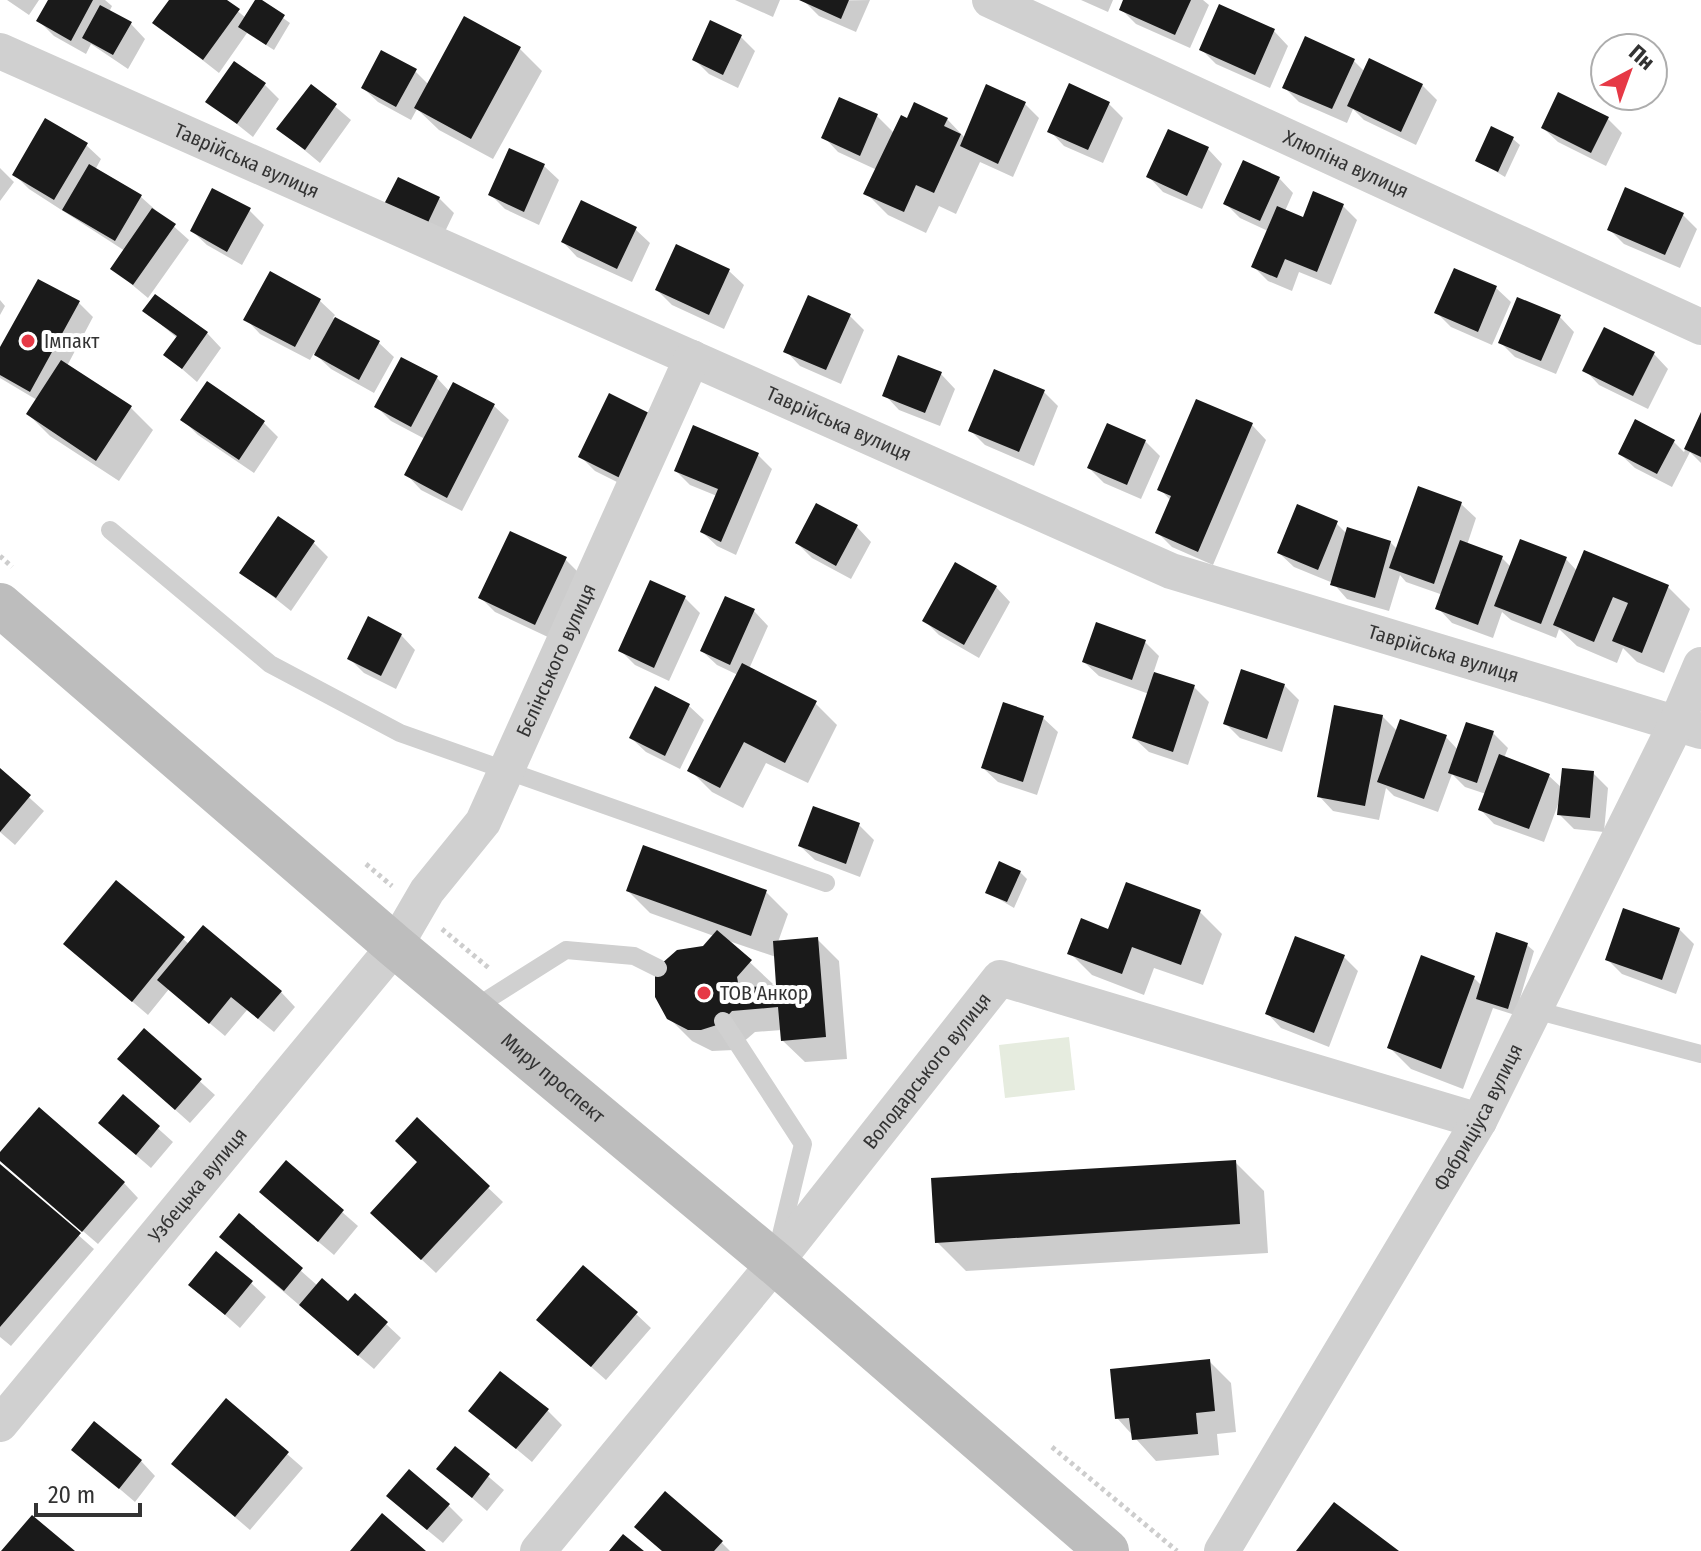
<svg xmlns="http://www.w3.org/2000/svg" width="1701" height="1551" font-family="'Fira Sans Condensed',sans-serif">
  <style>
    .green { fill: #e6ecdf }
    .shadow { fill: #0003; fill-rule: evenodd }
    .building { fill: #1a1a1a }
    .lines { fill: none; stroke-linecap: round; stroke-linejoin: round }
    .path { stroke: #cdcdcd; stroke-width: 5; stroke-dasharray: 4 4; stroke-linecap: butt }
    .service { stroke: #d0d0d0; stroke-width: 18 }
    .minor { stroke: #d0d0d0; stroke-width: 36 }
    .secondary { stroke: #bdbdbd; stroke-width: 44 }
    .poi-dot { fill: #e63946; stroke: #fff; stroke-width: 3 }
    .labels { text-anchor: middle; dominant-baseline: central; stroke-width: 8; stroke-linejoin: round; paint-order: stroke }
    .street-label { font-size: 20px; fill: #333; stroke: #fff }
    .poi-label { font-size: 20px; fill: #333; stroke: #fff; text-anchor: start }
  </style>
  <rect width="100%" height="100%" fill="#fff"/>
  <path class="green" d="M1069,1037L1075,1090L1005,1098L999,1045Z"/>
  <path class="shadow" d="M7,0H39L29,15Z
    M51,0H105L112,6L109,12L131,24L145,39L128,69L91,44L86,54L54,36L39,21Z
    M171,0H224L246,18L258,0L290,23L274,50L247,33L219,73L155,23Z
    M735,0H780L773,17Z
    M870,0L856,32L819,16L804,1Z
    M1081,0H1113L1108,12Z
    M1125,0H1203L1209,5L1190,48L1136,24L1121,9Z
    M1274,31L1288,46L1270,88L1216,64L1201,49Z
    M740,36L755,51L738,88L709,74L694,59Z
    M520,49L542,71L493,159L439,130L417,109L411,120L378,102L363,88L415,71L429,85Z
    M1354,61L1365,72L1422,85L1437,100L1416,145L1364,120L1353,109L1347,123L1299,102L1284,87Z
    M265,85L279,99L253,137L208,101Z
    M311,86L351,120L320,163L279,129Z
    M840,99L877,116L894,133L908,121L947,119L965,138L1024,103L1039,118L1013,177L980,162L956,214L939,206L926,233L888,215L866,193L877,170L838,152L824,137Z
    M1109,104L1123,118L1103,163L1064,146L1050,131Z
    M1608,119L1622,133L1606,166L1558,142L1543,128Z
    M1513,139L1520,145L1505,177L1477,160Z
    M86,145L101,159L95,170L141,197L189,240L148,298L112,268L125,251L29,189L14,174Z
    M1208,149L1222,164L1202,209L1163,192L1149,177Z
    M544,166L559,180L539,225L505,209L491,195Z
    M0,168L14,182L0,201Z
    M1279,178L1293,193L1285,211L1304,219L1343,206L1357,220L1331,285L1299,272L1292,291L1268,281L1254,267L1268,231L1240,218L1225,203Z
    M439,198L454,213L439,244L398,224Z
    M249,210L264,225L242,265L207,245L192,231Z
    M1683,215L1697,229L1680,268L1624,244L1609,229Z
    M635,229L650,243L632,282L577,257L563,242Z
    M729,271L744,285L724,329L672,305L657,290Z
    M271,274L320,301L335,315L333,318L379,343L394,357L374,393L331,369L314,353L310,360L260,334L246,319Z
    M1496,288L1511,302L1492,345L1451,327L1437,313Z
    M0,300L5,306L0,315Z
    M79,303L93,317L67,366L131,408L153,430L119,481L50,436L28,414L37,400L0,378V352Z
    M145,311L207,333L221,348L197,382L166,355L177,338Z
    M849,315L864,330L841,384L800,366L786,351Z
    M1560,317L1574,332L1556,374L1515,357L1500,342Z
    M1654,354L1668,369L1648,409L1599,385L1585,370Z
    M941,374L955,389L940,426L899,410L885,395Z
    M437,378L450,392L454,385L494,406L509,420L462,511L421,490L407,475L425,439L391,421L376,406Z
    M208,384L264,423L278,437L254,473L198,435L183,420Z
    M1044,392L1058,406L1034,466L985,445L970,430Z
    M610,395L637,492L595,471L580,456Z
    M1701,417V463L1690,452L1672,487L1635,468L1620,454L1673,441L1684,452Z
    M1252,425L1266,440L1213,565L1172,547L1158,533L1171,501L1160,489Z
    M1145,441L1160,456L1141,499L1104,483L1089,468Z
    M758,455L772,469L736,555L717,546L702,532L717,496L690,485L676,471Z
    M1419,489L1461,504L1476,518L1467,545L1502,558L1511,567L1566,559L1577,571L1585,552L1668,587L1690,609L1664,673L1637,662L1623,648L1617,663L1577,646L1559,629L1556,638L1511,620L1502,612L1493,638L1452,623L1438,608L1443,595L1406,582L1400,575L1389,611L1347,599L1333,583L1294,567L1279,553L1336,523L1347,534L1390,542L1398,550Z
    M857,527L871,542L851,579L812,558L797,543Z
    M313,542L328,557L291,611L242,572Z
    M565,559L580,574L550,638L495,612L481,598Z
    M651,582L685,598L700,613L669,681L635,665L620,650Z
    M996,587L1010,602L979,658L939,635L924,620Z
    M754,611L768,626L749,669L815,703L837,725L808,783L766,763L743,808L712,792L690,770L738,675L717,665L702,651Z
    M401,635L415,650L396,689L364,673L349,658Z
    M1145,642L1159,656L1153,674L1194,687L1209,702L1188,765L1149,752L1134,738L1149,694L1099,676L1084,662Z
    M1284,685L1299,700L1282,752L1240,738L1225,723Z
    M656,689L689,706L704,720L680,769L646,752L631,738Z
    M1382,716L1398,732L1446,737L1458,750L1493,733L1508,748L1504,758L1549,776L1562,788L1593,773L1608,788L1604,832L1574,829L1560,815L1559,802L1544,842L1494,824L1480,809L1486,794L1465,787L1452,774L1438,812L1394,796L1386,788L1379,820L1333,811L1319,796Z
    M1043,718L1058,732L1037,795L998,782L983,768Z
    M0,771L44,811L15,845L0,832Z
    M859,825L874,840L860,877L815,860L800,846Z
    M1020,872L1027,879L1014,908L987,892Z
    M116,883L189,944L281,992L295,1007L274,1032L247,1010L225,1036L169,989L148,1015L65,944Z
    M628,891L766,892L788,914L778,942L817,939L839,961L847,1059L805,1062L782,1040V1030L755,1032L734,1050L712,1051L692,1041L669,1018L668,959L689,948H704L714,936L650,913ZM726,940L776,957L778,987H770L773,984Z
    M1200,912L1222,934L1203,985L1154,968L1144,995L1092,975L1070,953L1110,931Z
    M1679,929L1694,944L1676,994L1622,974L1607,959Z
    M1527,945L1534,951L1515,1015L1493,1008L1463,1089L1411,1069L1389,1047L1474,978L1482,986Z
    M1344,957L1358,971L1329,1047L1281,1028L1267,1013Z
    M144,1031L215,1095L190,1123L134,1073Z
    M123,1097L173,1142L151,1168L115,1137Z
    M417,1120L503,1202L436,1273L387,1227L420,1163Z
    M0,1155L124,1183L138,1198L98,1244L13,1171Z
    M1235,1162L1264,1191L1268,1253L966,1271L937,1242Z
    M286,1163L358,1226L334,1255L276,1206Z
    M0,1166L94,1249L11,1346L0,1337Z
    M239,1216L318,1286L386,1324L401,1338L374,1369L236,1251Z
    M251,1283L266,1297L240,1328L191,1285Z
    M636,1314L651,1328L606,1380L538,1320Z
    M1209,1361L1231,1383L1236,1432L1217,1434L1219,1455L1156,1461L1117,1418Z
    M226,1401L303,1468L250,1530L173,1464Z
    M547,1410L562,1425L532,1462L471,1411Z
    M455,1448L504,1490L487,1511L439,1469Z
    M74,1450L141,1461L155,1476L135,1502Z
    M448,1505L463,1520L443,1543L403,1510Z
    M721,1542L730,1551H663Z"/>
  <path class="building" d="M48,0H93L71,41L36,21Z
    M169,0H227L240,9L203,60L152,23Z
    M255,0H262L285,15L266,45L238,27Z
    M799,0H849L841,19Z
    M1123,0H1191L1175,35L1119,10Z
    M1219,4L1275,29L1255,75L1199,50Z
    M100,5L132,22L113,55L82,38Z
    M464,16L521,47L471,139L414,108Z
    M710,20L742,35L723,75L692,60Z
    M1305,36L1355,59L1332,109L1282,88Z
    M381,50L417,69L396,107L361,88Z
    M1369,58L1423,84L1401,132L1347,106Z
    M234,61L266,83L237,124L205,102Z
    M1069,83L1110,102L1088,150L1047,132Z
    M311,84L337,104L305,150L276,129Z
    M986,84L1026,102L998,164L960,146Z
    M1558,92L1609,117L1591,153L1541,128Z
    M839,97L878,114L860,156L821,138Z
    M914,102L948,118L944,126L961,134L934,193L916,185L904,212L863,194L901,115L907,118Z
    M45,118L88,143L54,200L12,175Z
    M1491,126L1514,137L1498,172L1475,161Z
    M1168,129L1209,147L1187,196L1146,177Z
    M509,148L545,164L524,212L488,195Z
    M1243,160L1280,177L1260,221L1223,204Z
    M89,164L142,195L115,241L62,210Z
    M398,177L440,197L424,231L381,210Z
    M1625,187L1684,213L1665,255L1607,230Z
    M212,188L251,208L227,252L190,231Z
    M1313,191L1344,204L1317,272L1285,259L1277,278L1251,267L1277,206L1303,217Z
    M581,200L637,227L617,269L561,242Z
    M152,208L176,224L133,285L110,269Z
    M676,244L730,269L709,315L655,290Z
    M1454,268L1497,286L1478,332L1434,313Z
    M270,271L321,299L295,347L243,320Z
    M38,279L80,301L30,392L0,375V347Z
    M155,294L208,332L182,369L163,355L177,336L142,311Z
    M808,295L851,314L826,370L783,352Z
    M1517,297L1561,315L1541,361L1498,343Z
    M335,317L380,341L359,380L314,355Z
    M1604,327L1655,352L1633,396L1582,371Z
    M898,355L942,372L925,413L882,396Z
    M401,357L438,376L411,427L374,407Z
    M61,360L132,406L96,461L26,414Z
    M994,369L1045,390L1019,452L968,431Z
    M207,381L265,421L239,460L180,420Z
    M453,382L495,404L447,498L404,475Z
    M609,393L653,415L622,479L578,457Z
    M1196,399L1253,423L1198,552L1155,533L1171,496L1157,490Z
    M1701,412V457L1684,449Z
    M1635,419L1675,440L1657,474L1618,454Z
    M1107,423L1146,440L1127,485L1087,468Z
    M693,425L759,453L721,542L700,532L718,489L674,471Z
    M1418,486L1462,502L1434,584L1389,568Z
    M816,503L858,525L836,566L795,543Z
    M1297,504L1338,521L1318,570L1277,553Z
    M278,516L315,541L276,598L239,573Z
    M1347,527L1391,541L1375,598L1330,585Z
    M510,531L567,557L535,625L478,598Z
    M1520,539L1567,557L1541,624L1494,606Z
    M1460,540L1503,556L1478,625L1435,609Z
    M1584,550L1669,585L1642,653L1612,641L1628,603L1613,597L1594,642L1553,625Z
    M955,562L997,586L964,645L922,621Z
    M650,580L686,596L654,668L618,651Z
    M725,596L755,609L730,665L700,651Z
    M368,616L402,634L381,676L347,659Z
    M1096,622L1146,640L1132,680L1082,662Z
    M742,663L817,701L785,763L744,742L720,788L687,771Z
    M1241,669L1285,684L1267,739L1223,724Z
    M1154,672L1195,685L1173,752L1132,738Z
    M655,686L690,704L665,756L629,738Z
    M1003,702L1044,716L1023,782L981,768Z
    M1334,705L1383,715L1365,806L1317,797Z
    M1400,719L1447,735L1424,799L1377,782Z
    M1466,722L1494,731L1477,783L1448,773Z
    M1499,754L1550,774L1529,829L1478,810Z
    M0,768L31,795L0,832Z
    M1562,768L1594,771L1590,818L1557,815Z
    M813,806L860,823L846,864L798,846Z
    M643,845L767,890L751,936L626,891Z
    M999,861L1021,871L1007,902L985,893Z
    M116,880L185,937L132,1002L63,944Z
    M1126,882L1201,910L1181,965L1132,947L1122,974L1067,954L1081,918L1108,929Z
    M1623,908L1680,928L1662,980L1605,960Z
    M203,925L282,991L258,1019L231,997L209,1024L157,980Z
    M717,930L752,960L737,977L739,988L776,985L773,941L818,937L826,1037L781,1041L778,1007L732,1011L720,1024L701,1030H688L667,1019L655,997V975L660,965L677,950L703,946Z
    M1496,932L1528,943L1508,1009L1476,999Z
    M1295,936L1345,955L1314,1033L1265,1014Z
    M1421,955L1475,976L1441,1069L1387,1048Z
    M144,1028L202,1079L175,1110L117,1059Z
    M123,1094L160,1126L136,1155L98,1123Z
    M39,1107L125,1182L82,1232L0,1161V1152Z
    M417,1117L490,1186L421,1260L370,1213L417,1162L395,1141Z
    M286,1160L344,1210L318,1242L259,1192Z
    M1236,1160L1240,1224L935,1243L931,1178Z
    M0,1164L81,1233L0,1327Z
    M239,1213L303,1268L284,1291L219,1237Z
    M216,1251L253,1281L225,1315L188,1285Z
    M583,1265L638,1312L591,1367L536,1320Z
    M322,1278L348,1301L355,1293L388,1322L358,1356L299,1305Z
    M1210,1359L1215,1411L1196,1413L1198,1434L1132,1440L1129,1418L1115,1419L1110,1369Z
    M500,1371L549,1409L516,1449L468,1411Z
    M226,1398L289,1452L235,1517L171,1464Z
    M94,1421L142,1460L119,1489L71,1450Z
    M455,1446L490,1474L472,1498L436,1469Z
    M409,1469L450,1504L427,1530L386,1496Z
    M665,1491L723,1541L714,1551H662L634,1527Z
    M1334,1502L1399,1551H1296Z
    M382,1513L426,1551H350Z
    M32,1515L75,1551H1Z
    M623,1534L644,1551H609Z"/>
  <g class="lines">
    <path class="path" d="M0,556L12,567
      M366,864L392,886
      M442,929L490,969
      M1052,1447L1177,1551"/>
    <path class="service" d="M110,530L270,664L400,733L826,883
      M471,1010L566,950L634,956L658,968
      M1535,1010L1701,1054
      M723,1021L803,1144L779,1243"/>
    <g class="minor">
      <path id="s1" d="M990,0L1701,327"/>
      <path id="s2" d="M0,51L1171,571L1701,731"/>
      <path id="s3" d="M0,1424L395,946L427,891L483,822L692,358"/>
      <path id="s4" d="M538,1551L775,1263L1000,978L1479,1121"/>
      <path id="s5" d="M1222,1551L1479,1121L1676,724L1701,665"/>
    </g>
    <path class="secondary" id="s6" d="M0,605L395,946L775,1263L1107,1551"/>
  </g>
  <g class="poi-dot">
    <circle cx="28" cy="341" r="8"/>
    <circle cx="704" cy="993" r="8"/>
  </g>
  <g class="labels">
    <g class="street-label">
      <text stroke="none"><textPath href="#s2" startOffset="270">Таврійська вулиця</textPath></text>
      <text stroke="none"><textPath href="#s1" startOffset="392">Хлюпіна вулиця</textPath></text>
      <text stroke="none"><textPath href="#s2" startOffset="918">Таврійська вулиця</textPath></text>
      <text stroke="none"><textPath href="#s2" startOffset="1566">Таврійська вулиця</textPath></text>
      <text stroke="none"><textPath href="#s3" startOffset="950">Бєлінського вулиця</textPath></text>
      <text stroke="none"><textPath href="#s4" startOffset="618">Володарського вулиця</textPath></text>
      <text stroke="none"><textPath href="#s6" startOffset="728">Миру проспект</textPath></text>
      <text stroke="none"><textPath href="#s5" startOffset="504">Фабриціуса вулиця</textPath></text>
      <text stroke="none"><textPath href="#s3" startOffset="310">Узбецька вулиця</textPath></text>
    </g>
    <g class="poi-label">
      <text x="44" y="341">Iмпакт</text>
      <text x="720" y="993">ТОВ Анкор</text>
    </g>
  </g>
  <g transform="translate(1629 72) rotate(41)"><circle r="38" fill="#ffffff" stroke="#adadad" stroke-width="2"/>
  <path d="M0-6L14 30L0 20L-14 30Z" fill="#e63946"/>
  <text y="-12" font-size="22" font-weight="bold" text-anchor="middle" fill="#333333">Пн</text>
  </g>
  <path d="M36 1503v12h104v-12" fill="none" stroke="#333333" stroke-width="4"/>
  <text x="48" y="1503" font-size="24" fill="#333333" stroke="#ffffff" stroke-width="6" paint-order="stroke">20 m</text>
</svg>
